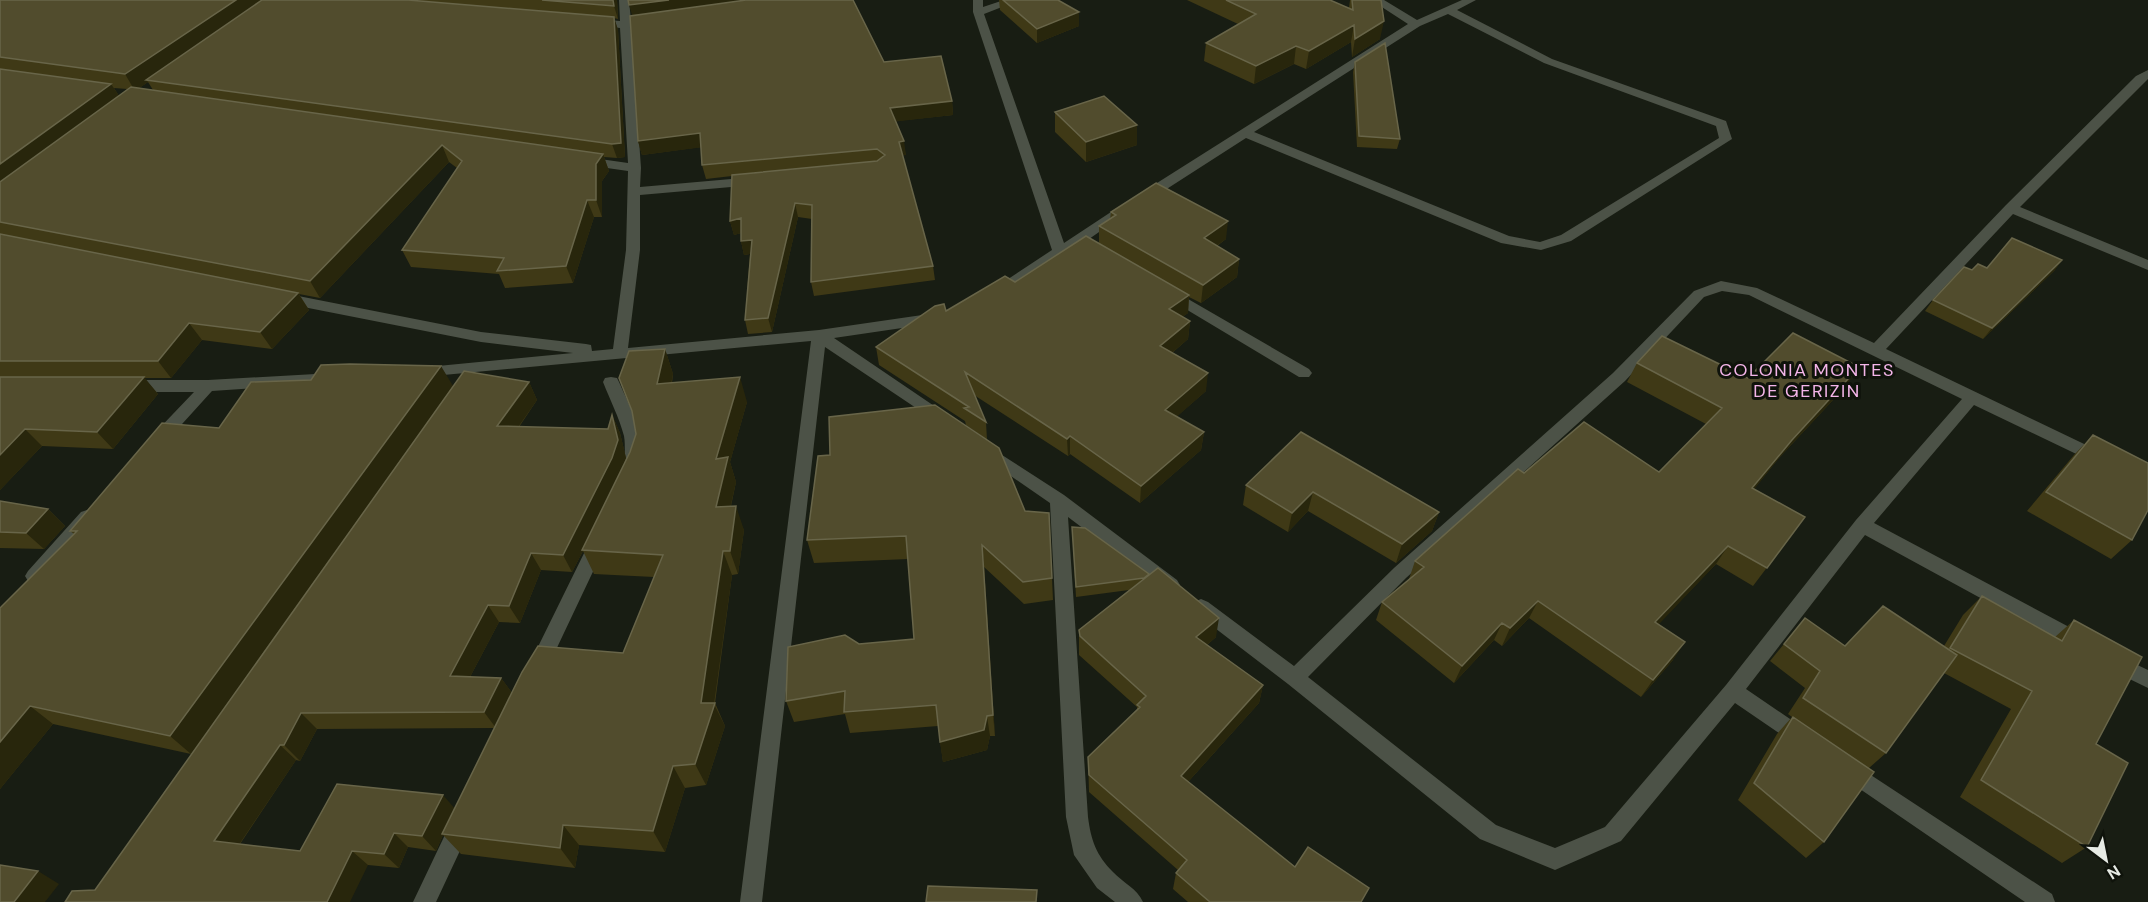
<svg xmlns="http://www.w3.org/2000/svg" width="2148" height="902" font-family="'DM Sans',sans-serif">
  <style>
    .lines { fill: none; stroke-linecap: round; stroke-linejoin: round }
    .minor { fill: #4c5247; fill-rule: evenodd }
    .wall { fill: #3f3916; fill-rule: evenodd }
    .shaded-wall { fill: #28260c }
    .building { fill: #514c2d; stroke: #686549; stroke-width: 1.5 }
    .labels { text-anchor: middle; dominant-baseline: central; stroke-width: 6; stroke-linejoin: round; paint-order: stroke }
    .neighbourhood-label { font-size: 18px; letter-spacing: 1.5px; fill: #f4b5e9; stroke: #0f130b }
  </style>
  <rect width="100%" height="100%" fill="#181d13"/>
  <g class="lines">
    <path class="minor" d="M619,0H629L631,21L652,18L658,21L652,24L631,27L641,168L640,187L754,177L761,181L754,185L640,195V250L628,348L819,330L936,313L943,318L936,323L834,338L946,414L948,418L946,422L940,424L825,347L762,902H740L811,341L422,377L417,376L414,372L417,368L573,353L481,342L283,303L276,298L283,293L481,332L586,344L591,345L592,351L613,349L626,250L628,171L586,165L580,161L586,157L628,163L620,28L595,25L589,22L595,19L620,21Z
      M973,0H983V7L1004,0H1020L984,14L1064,243L1114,210H1124L1126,213L1065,256L995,299L988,294L990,291L1052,250L973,12Z
      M1371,0H1384L1417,20L1462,0H1476L1457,10L1552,59L1726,121L1732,139L1571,241L1541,250L1501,243L1246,138L1148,201H1138L1136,198L1138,195L1408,24ZM1448,14L1544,63L1716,126L1719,138L1561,235L1540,242L1509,236L1254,132L1420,26Z
      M2148,70V79L2020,207L2148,260V270L2013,214L1886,349L2105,454L2107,458L2105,462L2099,464L2093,462L1974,405L1874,523L2086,636L2088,642L2086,648L2079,650L2072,648L1865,535L1746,689L1809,732L1812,738L1809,744L1802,747L1795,744L1735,703L1621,841L1555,870L1480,839L1288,684L1194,612L1192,607L1194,602L1201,599L1208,602L1294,666L1394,568L1613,373L1694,291L1721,281L1757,288L1874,343L2006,205L2136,76ZM1722,291L1749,295L1962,399L1856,520L1726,685L1605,827L1555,848L1496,825L1308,677L1406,578L1625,381L1704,297Z
      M1169,288L1309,369L1312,373L1309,377H1299L1164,296L1162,293Z
      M333,373L339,374L341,378L339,382L212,391L163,445H151L149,441L151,437L194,392H131L125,390L123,386L125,382L131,380H208Z
      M611,377L617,378L619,382C628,403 652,446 640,468L634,470L628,468C623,460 626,446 624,436C619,417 610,400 603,382L605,378Z
      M988,446L1064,495L1177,580L1180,585L1177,590L1171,592L1165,590L1068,517L1088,817C1091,840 1096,855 1113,872C1123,883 1137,888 1143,902H1115L1097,888L1074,855L1066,817L1050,503L982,456L980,452L982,448Z
      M87,510L93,512L96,517L93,522L40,581L34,583L28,581L25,576L28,571L81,512Z
      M598,535L604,537L607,542L545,673L538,675L531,673L528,667L531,661L592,537Z
      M2114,654L2148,670V688L2107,668L2104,662L2107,656Z
      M1848,760L2052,894L2055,902H2025L1841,776L1838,769L1841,762Z
      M461,815L469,818L472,825L436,902H413L453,818Z"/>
  </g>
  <path class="wall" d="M0,0H617L618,19L614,18L618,30L625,157L617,158L604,157L609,171L602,181V217H594L573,283L505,288L499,274L411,267L402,250L457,168L449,162L320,298L299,294L309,310L272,349L202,340L171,378H144L158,394L113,449L42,446L0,490ZM148,82L153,90L139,88ZM114,88L127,89L119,96Z
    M999,0H1058L1079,26L1037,43L1000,10Z
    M1187,0H1330L1349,8L1350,0H1381L1380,39L1352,57L1351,42L1306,69L1294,64L1254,84L1204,61L1206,43L1238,24Z
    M632,16L884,62L952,101L953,115L896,121L906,155H902L933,266L935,280L814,296L811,282L812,219L798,217L772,332L748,334L745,320L750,254L744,255L741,241V233L734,235L730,221L732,176L706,179L702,165L701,147L642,155L638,141Z
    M1355,62L1400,139L1397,149L1357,147L1353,72Z
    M1055,112L1137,145L1086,162L1055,132Z
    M1111,212L1226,239L1217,246L1239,259L1237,277L1201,303L1189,297L1188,313L1182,317L1190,321L1188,339L1172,353L1206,391L1176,417L1204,432L1201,450L1140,503L1070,454L1068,456L974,395L986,422L987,440L966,425L965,421L879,365L876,347L946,311L1015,282L1099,243V226L1110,219Z
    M2062,260L2054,271L1983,339L1925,311L1933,300L1972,270Z
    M665,349L673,374L672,383L747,402L730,462L736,482L731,506L744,530L738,574L732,575L715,703L725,726L706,785L685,788L665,852L579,845L575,868L461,854L443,835L436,851L408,847L399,868L368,865L95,890L529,382L537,400L519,427L608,429L612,415L620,433L626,458L623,466L630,452ZM583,551L594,574L654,577L623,653L512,693L501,678L470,677L499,622L520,623L541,570L572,572ZM494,728L455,809L300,851L240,844L296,760L300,761L317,729Z
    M1637,363L1748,378L1846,386L1779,458L1754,489L1805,517L1753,586L1716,564L1658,624L1673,660L1641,697L1529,618L1502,646L1494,640L1454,683L1376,620L1382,602L1410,579H1409L1415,561L1524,473L1659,472L1706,424L1627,382Z
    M453,386L191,754L53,724L0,789V608L74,534L70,531L219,428Z
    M1301,432L1439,512L1432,531L1396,563L1308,511L1288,532L1243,505L1246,485Z
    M2093,435L2132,540L2111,559L2027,511L2074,455Z
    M818,456L1052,578L1053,600L1024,604L984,567L995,736H990L987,750L943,762L938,726L850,733L845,714L794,722L786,701L859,644L914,639L908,559L814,563L807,540Z
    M0,501L48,509L65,526L44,549L0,548Z
    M1072,527L1085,528L1216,637L1207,645L1263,685L1259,703L1188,782L1295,867L1362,902H1188L1173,889L1176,873L1178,870L1089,792L1088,757L1137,710V707L1079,655V630L1129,590L1076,597Z
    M1982,596L2055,637L2074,620L2096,744L2087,847L2062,863L1960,797L2011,709L1944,673L1886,753L1869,768L1824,842L1806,858L1738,800L1777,734L1792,717L1788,714L1805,688L1770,661L1805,618L1845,646H1944L1963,615Z"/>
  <path class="shaded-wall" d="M236,0H268L146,80L148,82L135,91L125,74Z
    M613,0H617L618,19L614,6Z
    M669,0H765L633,18L629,5Z
    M1079,12V26L1037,43V29Z
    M614,17L618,30L625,157L617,158L612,144Z
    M1384,21L1380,39L1352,57L1355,39Z
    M1354,25L1351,42L1306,69L1309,51Z
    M1296,46L1294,64L1254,84L1256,66Z
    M111,84L122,100L0,191V164Z
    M952,101L953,115L892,122L890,108Z
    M1137,125V145L1086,162V142Z
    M700,133L704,147L642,155L638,141Z
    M904,141L906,155L900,156L899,142Z
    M442,145L449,162L320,298L310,281Z
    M603,154L609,171L602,181V217L596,200V164Z
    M587,200L594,217L573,283L566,266Z
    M795,203L798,217L772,332L768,318Z
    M741,218L745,232L734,235L730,221Z
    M1228,221L1226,239L1202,256L1204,238Z
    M752,240L755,253L744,255L741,241Z
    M1239,259L1237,277L1201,303L1203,285Z
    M2062,260L2054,271L1983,339L1992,328Z
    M298,293L309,310L272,349L260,332Z
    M1189,295L1188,313L1168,327L1169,309Z
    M1190,321L1188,339L1159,364L1160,346Z
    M189,323L202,340L171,378L158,361Z
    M665,349L673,374L666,409L657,384Z
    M441,366L453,386L191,754L170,736Z
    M1859,367L1846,386L1779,458L1740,507L1752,488L1792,440Z
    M1208,373L1206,391L1164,428L1165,410Z
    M144,377L158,394L113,449L97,432Z
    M740,377L747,402L730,462L736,482L725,531L716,507V459Z
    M529,382L537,400L507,443L497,426Z
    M612,415L620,433L626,458L620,475L582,550L583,551L572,572L563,555Z
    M25,429L42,446L0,490V455Z
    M1204,432L1201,450L1140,503L1141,486Z
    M1070,436V454L1068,456L1067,439Z
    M1313,492L1308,511L1288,532L1292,513Z
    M736,506L744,530L738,574L730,551Z
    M48,509L65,526L44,549L26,533Z
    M1439,512L1432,531L1396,563L1402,544Z
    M982,545L984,567L995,736L993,715Z
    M1728,546L1716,564L1644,640L1655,622Z
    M723,551L732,575L714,704L725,726L706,785L695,764L701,703Z
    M531,553L541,570L520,623L509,606Z
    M1538,601L1529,618L1502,646L1510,628Z
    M488,605L499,622L462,692L450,676Z
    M1219,618L1216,637L1194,656L1196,637Z
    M1502,623L1494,640L1454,683L1462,666Z
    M1685,642L1673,660L1641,697L1653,680Z
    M501,678L513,694L496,728L484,712Z
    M1263,685L1259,703L1178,793L1181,776Z
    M30,706L53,724L0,789V742Z
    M301,713L317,729L300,761L284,745Z
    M987,716L990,736L987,750L943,762L940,742Z
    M280,745L296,760L232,855L214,841Z
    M673,766L685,788L665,852L653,831Z
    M443,795L456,810L442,834L443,835L436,851L422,836Z
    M563,825L579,845L575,868L560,848Z
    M394,833L408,847L399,868L384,854Z
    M352,851L368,865L350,902H327Z
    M38,871L59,884L45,902H14Z"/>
  <path class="building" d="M0,0H236L125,74L0,57Z
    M262,0H408L614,17L621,143L612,144L146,80Z
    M542,0H613L614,6Z
    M628,0H669L629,5Z
    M746,0H853L884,62L941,56L952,101L890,108L904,141L899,142L933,266L811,282L812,205L795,203L768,318L745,320L752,240L741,241V218L730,221L732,175L877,161L885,155L877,149L702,165L700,133L638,141L630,16Z
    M1003,0H1058L1079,12L1037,29Z
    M1226,0H1330L1353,10L1352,0H1381L1384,21L1355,39L1354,25L1309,51L1296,46L1256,66L1206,43L1256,14Z
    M1385,43L1400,139L1359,136L1355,62Z
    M0,69L111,84L0,164Z
    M131,87L603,154L596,164V200H587L566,266L497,271L504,258L402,250L462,161L442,145L310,281L0,222V182Z
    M1104,96L1137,125L1086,142L1055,112Z
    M1156,183L1228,221L1204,238L1239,259L1203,285L1099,226L1116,215L1111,212Z
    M0,234L298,293L260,332L189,323L158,361H0Z
    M1086,236L1189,295L1169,309L1190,321L1160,346L1208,373L1165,410L1204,432L1141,486L1070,436L1067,439L965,372L986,422L964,408L969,407L876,347L935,306L944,304L946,311L1005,276L1015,282Z
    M2012,238L2062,260L1992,328L1933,300L1964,267L1972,270L1978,264L1987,268Z
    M1793,333L1859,367L1792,440L1752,488L1805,517L1767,568L1728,546L1655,622L1685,642L1653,680L1538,601L1510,628L1502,623L1462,666L1382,602L1424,567L1415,561L1518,469L1524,473L1584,422L1659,472L1722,408L1637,363L1662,336L1748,378Z
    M665,349L657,384L740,377L716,459L728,457L716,507L736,506L730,551H723L701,703H715L695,764L673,766L653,831L563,825L560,848L442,834L522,672L538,646L623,653L663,555L582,550L630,452L636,434L632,411L619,378L629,351Z
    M350,364L441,366L170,736L30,706L0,742V608L77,531H70L162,423L219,428L251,382L311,380L321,365Z
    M464,371L529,382L497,426L608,429L612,415L618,440L612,458L563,555L531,553L509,606L488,605L450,676L501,678L484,712L301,713L284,745H280L214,841L300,851L337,784L443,795L422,836L394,833L384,854L352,851L327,902H65L72,891L95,890Z
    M0,377H144L97,432L25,429L0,455Z
    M935,405L999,448L1025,511L1049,513L1052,578L1023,582L982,545L993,715L987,716L984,730L940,742L936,705L844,712L845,691L786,701L788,647L845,635L859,644L914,639L906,536L807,540L818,456L830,455L829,417Z
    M1301,432L1439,512L1402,544L1313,492L1292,513L1246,485Z
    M2093,435L2148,463V510L2132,540L2046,492Z
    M0,501L48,509L26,533L0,532Z
    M1072,527L1085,528L1149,574L1144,578L1076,587Z
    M1158,568L1219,618L1196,637L1263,685L1181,776L1295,867L1308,847L1369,888L1361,902H1210L1176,873L1187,860L1089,775L1088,757L1140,707L1137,705L1146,696L1080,636L1079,630Z
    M1982,596L2062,641L2074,620L2142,657L2096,744L2128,763L2087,847L1981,780L2032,691L1950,648Z
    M1883,606L1957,655L1886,753L1803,698L1820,671L1784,644L1805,618L1845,646Z
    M1793,717L1874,772L1824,842L1754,783Z
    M0,865L38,871L14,902H0Z
    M928,886L1037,890L1036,902H926Z"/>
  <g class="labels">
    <g class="neighbourhood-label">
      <text x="1807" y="370">COLONIA MONTES<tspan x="1807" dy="21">DE GERIZIN</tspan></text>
    </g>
  </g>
  <g transform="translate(2106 860) rotate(148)" stroke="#0f130b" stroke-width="4.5" paint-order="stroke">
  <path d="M0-4.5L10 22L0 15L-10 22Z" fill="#e6eae4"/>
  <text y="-9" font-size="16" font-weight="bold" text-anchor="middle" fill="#e6eae4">N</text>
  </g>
</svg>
